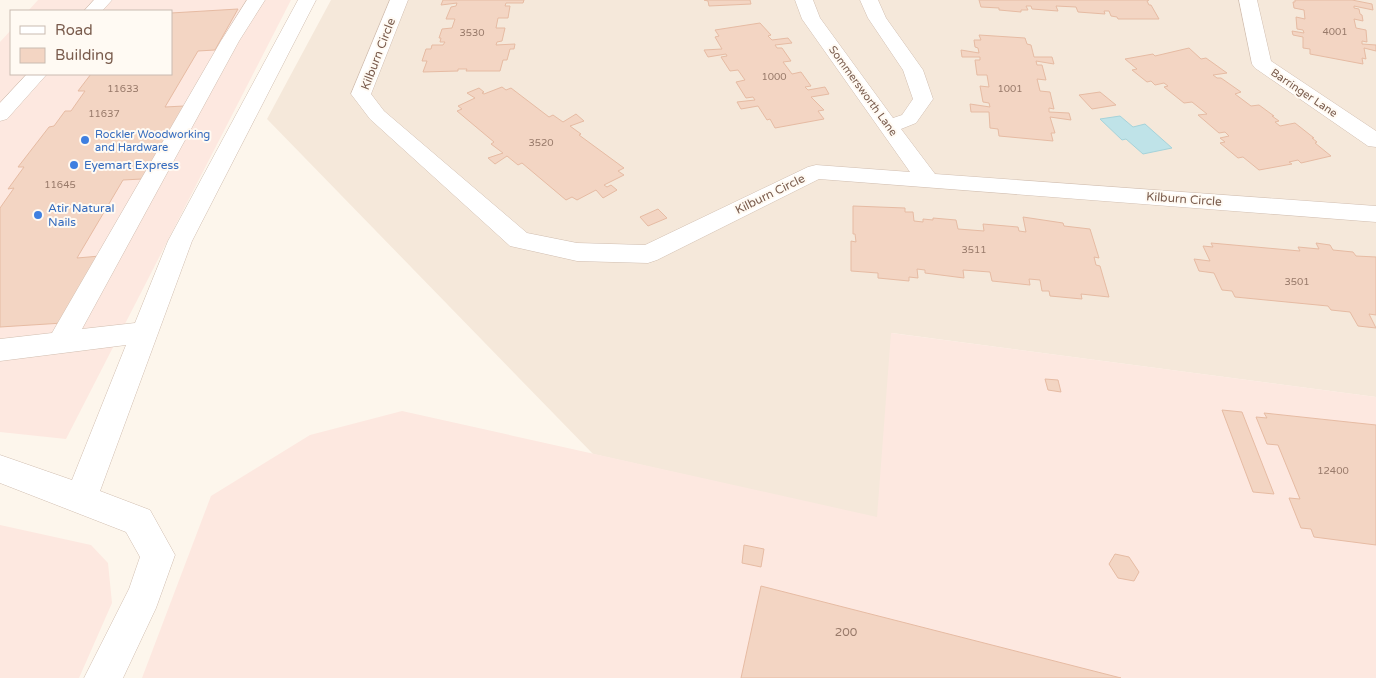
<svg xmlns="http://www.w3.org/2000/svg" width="1376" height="678" font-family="'Varela Round',sans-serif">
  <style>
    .residential { fill: #f5e8da }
    .commercial { fill: #fde8e0 }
    .water { fill: #bfe3e8; stroke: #a5d3da }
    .building { fill: #f3d5c3; stroke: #e6bba3 }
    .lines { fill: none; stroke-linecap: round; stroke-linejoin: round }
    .minor-casing { stroke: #d1beb0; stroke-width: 1 }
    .minor { fill: #fff; fill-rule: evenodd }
    .shop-dot { fill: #3f7fe0; stroke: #fffaf3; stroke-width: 2 }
    .labels { text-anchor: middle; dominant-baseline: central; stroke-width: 4; stroke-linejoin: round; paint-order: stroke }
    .number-label { font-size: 10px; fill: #987a6a }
    .far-street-label { font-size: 11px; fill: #7a5c4d; stroke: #fffaf3 }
    .far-shop-label { font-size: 11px; fill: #366cbe; stroke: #fffaf3; text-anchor: start }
    .street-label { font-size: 12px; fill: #7a5c4d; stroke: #fffaf3 }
    .shop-label { font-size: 12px; fill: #366cbe; stroke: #fffaf3; text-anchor: start }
    .near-number-label { font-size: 12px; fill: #987a6a }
  </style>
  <rect width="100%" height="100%" fill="#fdf6ec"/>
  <path class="residential" d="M331,0H1376V397L892,333L878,518L593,454L267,119Z"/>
  <path class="commercial" d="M38,0H291L66,439L0,432V42L11,30V74H171V11H28Z
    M891,333L1376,397V678H142L211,496L310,435L402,411L877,517Z
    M0,525L91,545L108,563L112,603L79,678H0Z"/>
  <path class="water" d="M1120,116L1133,127L1145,124L1172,148L1143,154L1126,139L1122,140L1100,119Z"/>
  <path class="building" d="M443,0H524L523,3H506L505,6H510L508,18H498L496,28H505L502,41L497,42L496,45L515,44L514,49H510L507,60H503L500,71H466L467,69H458V71L423,72L427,61H422L426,49H431L432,45H443L445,42H440L441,38H439L442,29L452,28L455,19H446L451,7L456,6L457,3L441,5Z
    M704,0H750L751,4L709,6L708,1Z
    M979,0H1149L1147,1L1149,5H1151L1159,19H1118L1117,17L1111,16L1109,11H1104L1105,14L1078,12L1076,7L1056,6L1058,11L1032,9L1031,6H1026L1028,10H1021V12L999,10V8L981,7Z
    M1295,0H1352L1372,4L1373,10L1354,6V8L1359,9L1360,14L1362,15L1363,21L1354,19L1356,28L1366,30L1367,42L1362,41V44L1376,45V51L1364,48L1366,59L1362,58L1363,64L1310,54V49L1303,48V37L1293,35L1292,31L1304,33L1303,30L1297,29L1296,17L1305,19L1304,10L1294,8L1293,2H1295Z
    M238,9L215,50L198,51L165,107L184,106L142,179L123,180L77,258L100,256L63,323L0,327V208L14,188L8,189L24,167H18L49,127L54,126L65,111H71L85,91H78L91,74H171V13Z
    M760,23L771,35L768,36L772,40L788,38L792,43L775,45L777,48H782L791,61L783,62L792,74L801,72L811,86L805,87L808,90L825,87L829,94L811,97L824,110L818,111L824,119L775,128L770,119L767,120L758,106L741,109L737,102L755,100L753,97L746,98L736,82L745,80L738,70L730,71L721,57L727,56L726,54L708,57L704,50L722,49L715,37L719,36L715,30Z
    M979,35L1025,38L1027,44L1031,45L1034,57H1052L1054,64L1036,61L1037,65H1042L1046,80L1037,79L1040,91L1050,92L1054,109L1049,108V112L1069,113L1071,120L1050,117L1055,133H1051L1053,141L999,136L998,129L990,128L989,112H971L970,104L990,107L989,103L983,102L980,86L989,87L987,75H977L975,60H980V57H962L961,50L979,53L978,48L975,47L974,40H981Z
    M1189,48L1201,59L1206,58L1227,73L1213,75L1217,78H1221L1241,92L1235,94L1251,106L1259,105L1274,116H1272L1279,121L1275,122L1280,126L1295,123L1314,138H1312L1317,142L1315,143L1331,156L1301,163L1298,160L1289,162L1292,164L1259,170L1243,157L1238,158L1220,143L1225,142L1220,138L1229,136L1225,132L1219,133L1198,115L1207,114L1192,102L1184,103L1164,87L1168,86L1164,83L1155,85L1151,81L1147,82L1132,70L1137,69L1125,59L1153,54L1155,56Z
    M502,87L506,90L511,88L549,117L553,115L563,122L576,114L584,121L570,126L581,134L579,135L624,168L618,171L624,175L604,185L607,187L611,185L617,190L603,198L596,190L577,200L572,197L566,200L522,163L518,165L507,156L495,164L488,158L503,153L491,144L494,142L457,111L462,109L458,106L475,98L467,93L479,88L484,92L482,93L484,94Z
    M1100,92L1116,105L1092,109L1079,95Z
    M853,206L905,208V212H913L914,221L923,222V219L933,220V218L956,220L958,229L984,231L983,224L1018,227L1019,231L1026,232L1023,217L1063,223L1064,226L1090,229L1099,258L1094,257L1096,265L1100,266L1109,297L1081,294L1082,299L1050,296L1049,291H1042L1040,280L1029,279L1030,285L992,281L990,272L963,270L964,278L925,273V270L917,269L918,278L909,277V281L878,278V273L851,271V241L856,242L855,234H853Z
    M658,209L667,218L648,226L640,217Z
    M1211,243L1300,251L1298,247L1319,249L1316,243L1330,245L1333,250L1353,252L1356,256L1376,257V315L1369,314L1376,328L1358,326L1350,312L1331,310L1328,306L1235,297L1232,291L1222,290L1214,273L1199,271L1194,259L1210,261L1203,246L1213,247Z
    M1045,379L1058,380L1061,392L1048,390Z
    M1222,410L1242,412L1274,494L1253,492Z
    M1264,413L1376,425V545L1314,537L1311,529L1301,528L1289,498L1300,499L1278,445L1267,444L1256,417L1267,418Z
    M744,545L764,549L761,567L742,563Z
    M1115,554L1129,557L1139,572L1134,581L1118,578L1109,564Z
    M761,586L1121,678H741Z"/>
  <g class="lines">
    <g class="minor-casing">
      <path id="minor" d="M94,0H112L102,11H84Z
        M247,0H265L239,41L82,329L135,323L168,241L298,0H316L192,241L100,491L150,510L175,555L156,608L123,678H84L129,589L140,557L126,532L0,483V455L72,480L126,345L0,361V339L52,333L221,41Z
        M390,0H408L371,94L384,111L527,233L577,243L645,245L808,167L816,165L910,172L802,19L795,0H813L820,18L893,118L902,115L913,99L903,70L868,18L860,0H878L886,18L923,70L933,99L916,123L901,129L935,174L1376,206V222L819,179L657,260L648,263L577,261L519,248L510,246L370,119L351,94Z
        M1239,0H1257L1271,61L1376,131V147L1368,146L1255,68L1252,64Z
        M27,74H47L7,119L0,121V103Z"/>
    </g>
    <use href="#minor" class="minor"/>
  </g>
  <g class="shop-dot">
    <circle cx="85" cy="140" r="5"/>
    <circle cx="74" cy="165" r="5"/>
    <circle cx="38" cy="215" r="5"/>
  </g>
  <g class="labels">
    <g class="number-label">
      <text x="1335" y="32">4001</text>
      <text x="472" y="33">3530</text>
      <text x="774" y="77">1000</text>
      <text x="123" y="89">11633</text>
      <text x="1010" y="89">1001</text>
      <text x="104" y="114">11637</text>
      <text x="541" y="143">3520</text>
      <text x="60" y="185">11645</text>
      <text x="974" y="250">3511</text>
      <text x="1297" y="282">3501</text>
      <text x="1333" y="471">12400</text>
    </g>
    <g class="far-street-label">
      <text transform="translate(863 91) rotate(54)">Sommersworth Lane</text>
      <text transform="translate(1304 93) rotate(34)">Barringer Lane</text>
    </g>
    <g class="far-shop-label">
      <text x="95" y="134">Rockler Woodworking<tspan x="95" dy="13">and Hardware</tspan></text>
    </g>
    <g class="street-label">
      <text transform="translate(378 54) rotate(-69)">Kilburn Circle</text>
      <text transform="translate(770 194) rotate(-26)">Kilburn Circle</text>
      <text transform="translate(1184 199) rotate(4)">Kilburn Circle</text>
    </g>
    <g class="shop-label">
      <text x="84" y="165">Eyemart Express</text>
      <text x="48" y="208">Atir Natural<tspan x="48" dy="14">Nails</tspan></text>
    </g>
    <g class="near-number-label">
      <text x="846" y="632">200</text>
    </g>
  </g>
  <rect x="10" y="10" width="162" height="65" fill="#fffaf3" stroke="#cabbb1"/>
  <rect x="20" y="26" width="25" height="8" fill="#ffffff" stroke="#cabbb1"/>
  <text x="55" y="35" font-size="15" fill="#7a5c4d">Road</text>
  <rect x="20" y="48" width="25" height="15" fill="#f3d5c3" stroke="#cabbb1"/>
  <text x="55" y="60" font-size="15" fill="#7a5c4d">Building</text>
</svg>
